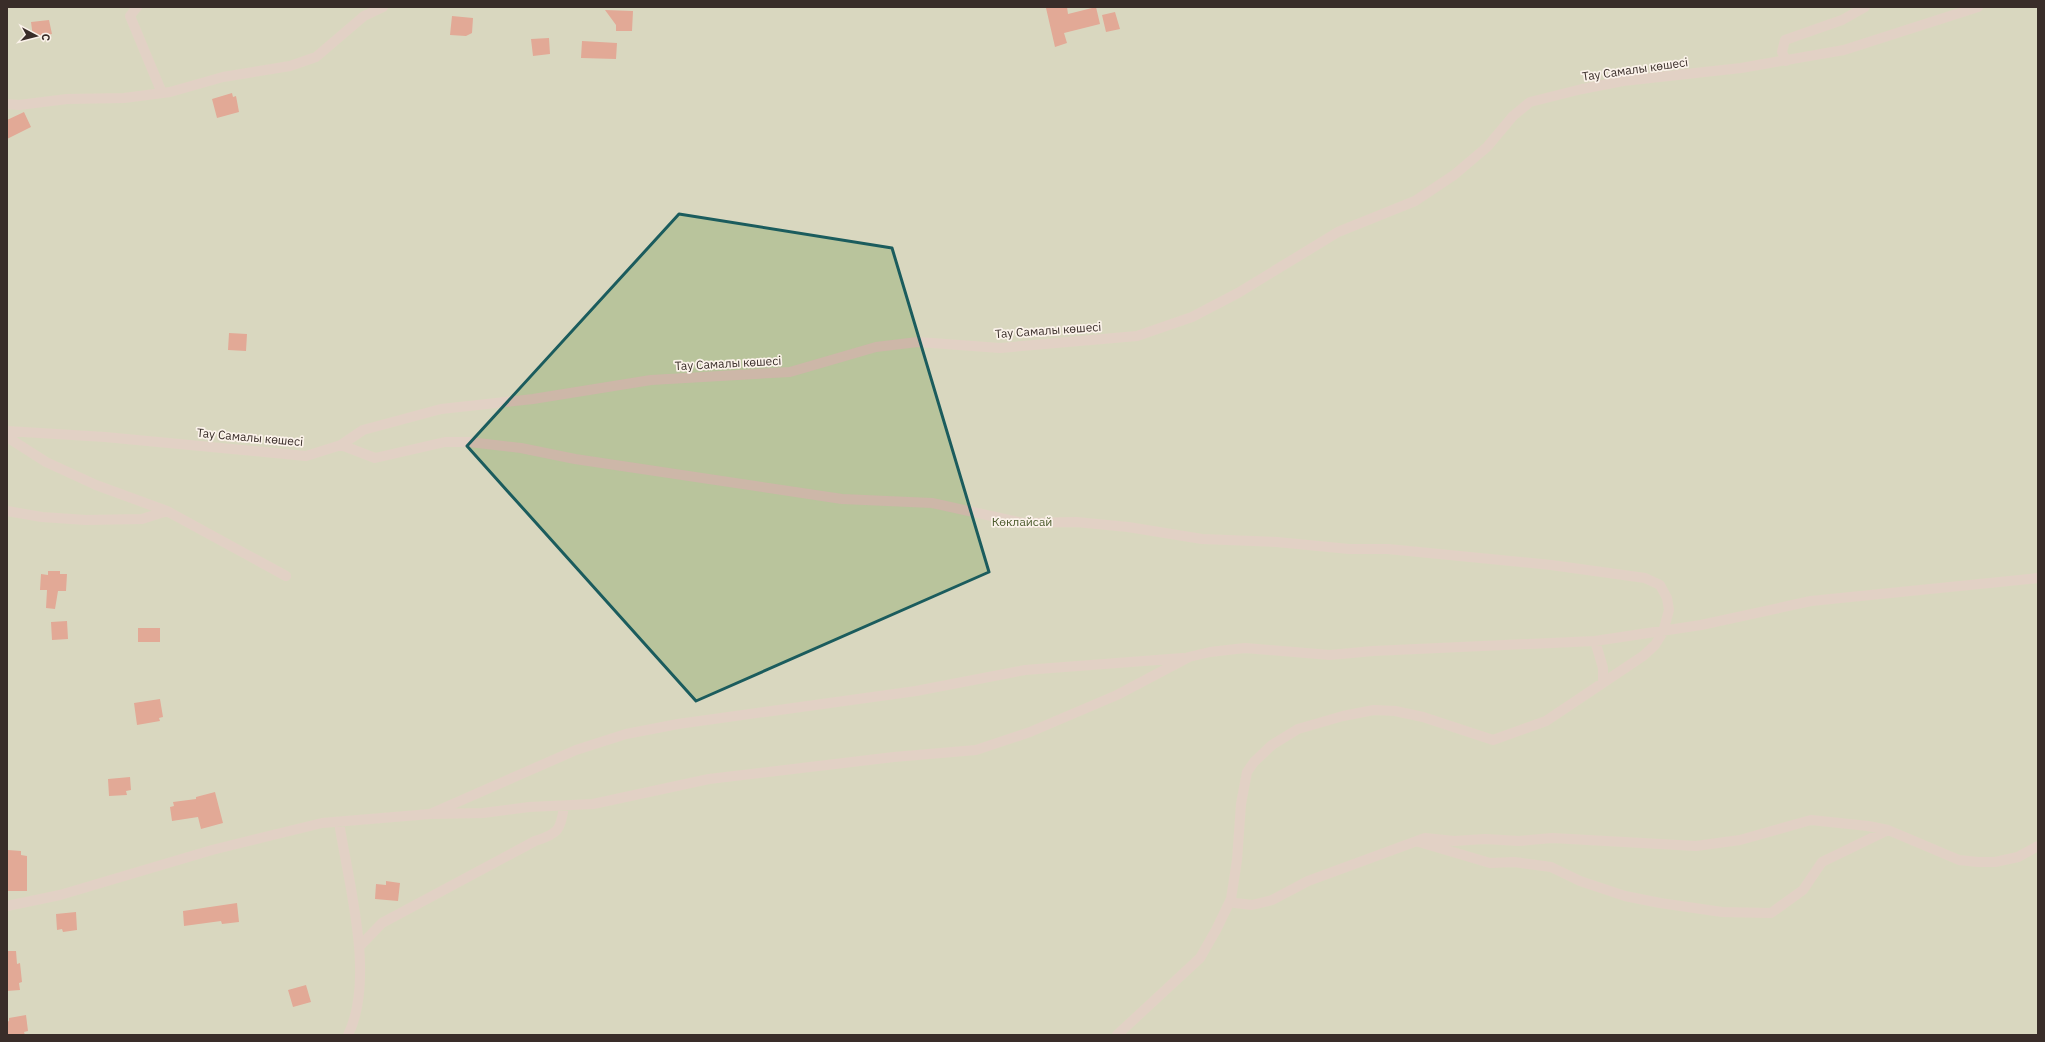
<svg xmlns="http://www.w3.org/2000/svg" width="2045" height="1042" font-family="'IBM Plex Sans',sans-serif">
  <style>
    .green { fill: #b9c49c }
    .building { fill: #cc5d42 }
    .lines { fill: none; stroke-linecap: round; stroke-linejoin: round }
    .minor { stroke: #cdb7a8; stroke-width: 10 }
    .marked { fill: none; stroke: #1b5c5d; stroke-width: 3; stroke-linejoin: round }
    .labels { text-anchor: middle; dominant-baseline: central; stroke-width: 3.5; stroke-linejoin: round; paint-order: stroke }
    .street-label { font-size: 12px; fill: #392d29; stroke: #fbf2ea }
    .park-label { font-size: 12px; fill: #4a592b; stroke: #fbf2ea }
  </style>
  <rect width="100%" height="100%" fill="#f4e8dd"/>
  <path class="green" d="M7,7H2038V1035H7Z"/>
  <path class="building" d="M1067,7L1068,14L1096,7L1100,24L1064,33L1067,43L1055,47L1046,8Z
    M605,10L633,11L632,31H616V25Z
    M1115,12L1120,29L1106,32L1102,15Z
    M452,16L473,18L472,33L466,36L450,35Z
    M49,20L52,34L33,37L31,22Z
    M549,38L550,54L533,56L531,39Z
    M582,41L617,43L616,59L581,58Z
    M232,93L233,97L236,96L239,112L217,118L212,99Z
    M24,112L31,127L7,139V120Z
    M229,333L247,334L246,351L228,350Z
    M48,571H60V574H67L66,591H58L55,609L46,608L47,590H40L41,574L48,575Z
    M67,621L68,639L52,640L51,622Z
    M138,628H160V642H138Z
    M160,699L163,717L159,718L160,721L137,725L134,703Z
    M130,777L131,790L126,791L127,795L109,796L108,779Z
    M215,792L223,823L201,829L198,817L172,821L170,807L174,806L173,802L196,799V797Z
    M8,850L21,851V855L27,856V891H7Z
    M386,881L400,883L398,901L375,899L376,884L386,885Z
    M237,903L239,922L222,924L221,921L184,926L183,911Z
    M76,912L77,930L63,932L62,929L57,930L56,914Z
    M7,951H16L17,964L20,963L22,982L19,983L20,990L7,991Z
    M306,985L311,1002L293,1007L288,990Z
    M26,1015L28,1031L24,1032L25,1035H7V1022L9,1021V1018Z"/>
  <g class="lines">
    <path class="minor" d="M137,7L130,16L162,93
      M1786,61L1782,52L1785,40L1842,20L1865,7
      M7,104L19,105L67,99L124,98L170,92L223,77L290,66L316,57L364,16L383,7
      M7,431L105,437L306,456L341,445L363,430L441,409L533,399L651,380L790,372L876,347L918,342L1000,348L1137,336L1192,317L1238,293L1338,232L1415,201L1454,175L1487,147L1513,116L1530,102L1582,89L1623,81L1741,68L1844,50L1978,7
      M7,437L46,462L96,485L167,511L286,576
      M341,445L375,458L445,442H469L521,448L575,459L842,499L932,503L1023,523L1076,522L1128,527L1202,539L1277,542L1349,549H1388L1551,565L1645,578L1660,585L1667,598L1669,610L1663,632L1655,645L1643,656L1546,721L1493,740L1423,717L1395,711L1374,710L1343,716L1298,729L1272,745L1254,762L1247,772L1241,804L1237,860L1231,899L1216,930L1200,958L1117,1035
      M7,511L42,517L86,520L142,519L167,511
      M1595,641L1603,668V683
      M430,814L483,813L529,807L593,804L709,779L894,757L976,750L1030,732L1117,695L1189,657L1210,652L1245,648L1330,655L1373,651L1595,641L1701,625L1811,601L2038,578
      M339,822C348,882 376,978 348,1035
      M1419,842L1490,863L1514,862L1551,867L1580,881L1625,896L1660,903L1722,912L1771,913L1803,890L1822,862L1888,830
      M1231,899L1235,903L1252,905L1272,900L1308,881L1425,838L1454,841L1485,839L1519,841L1552,838L1696,846L1740,840L1811,820L1868,826L1888,830L1959,860L1978,862H1995L2018,857L2038,846
      M7,906L60,895L212,850L322,823L430,814L576,750L626,734L678,724L916,691L1025,670L1183,658
      M360,946L382,923L535,841C558,834 561,830 564,806"/>
  </g>
  <path d="M0 0H2045V1042H0ZM679,214L892,248L989,572L696,701L467,446Z" fill="#f4e8dd" fill-opacity=".55" fill-rule="evenodd"/>
  <path class="marked" d="M679,214L892,248L989,572L696,701L467,446Z"/>
  <g class="labels">
    <g class="street-label">
      <text transform="translate(1635 69) rotate(-8)">Тау Самалы көшесі</text>
      <text transform="translate(1048 330) rotate(-4)">Тау Самалы көшесі</text>
      <text transform="translate(728 363) rotate(-3)">Тау Самалы көшесі</text>
      <text transform="translate(250 437) rotate(5)">Тау Самалы көшесі</text>
    </g>
    <g class="park-label">
      <text x="1022" y="521">Көклайсай</text>
    </g>
  </g>
  <rect width="2045" height="1042" fill="none" stroke="#392d29" stroke-width="16"/>
  <g transform="translate(36 36) rotate(97)" stroke="#fbf2ea" stroke-width="3" paint-order="stroke">
  <path d="M0-3L7 15L0 10L-7 15Z" fill="#392d29"/>
  <text y="-6" font-size="11" font-weight="bold" text-anchor="middle" fill="#392d29">С</text>
  </g>
</svg>
